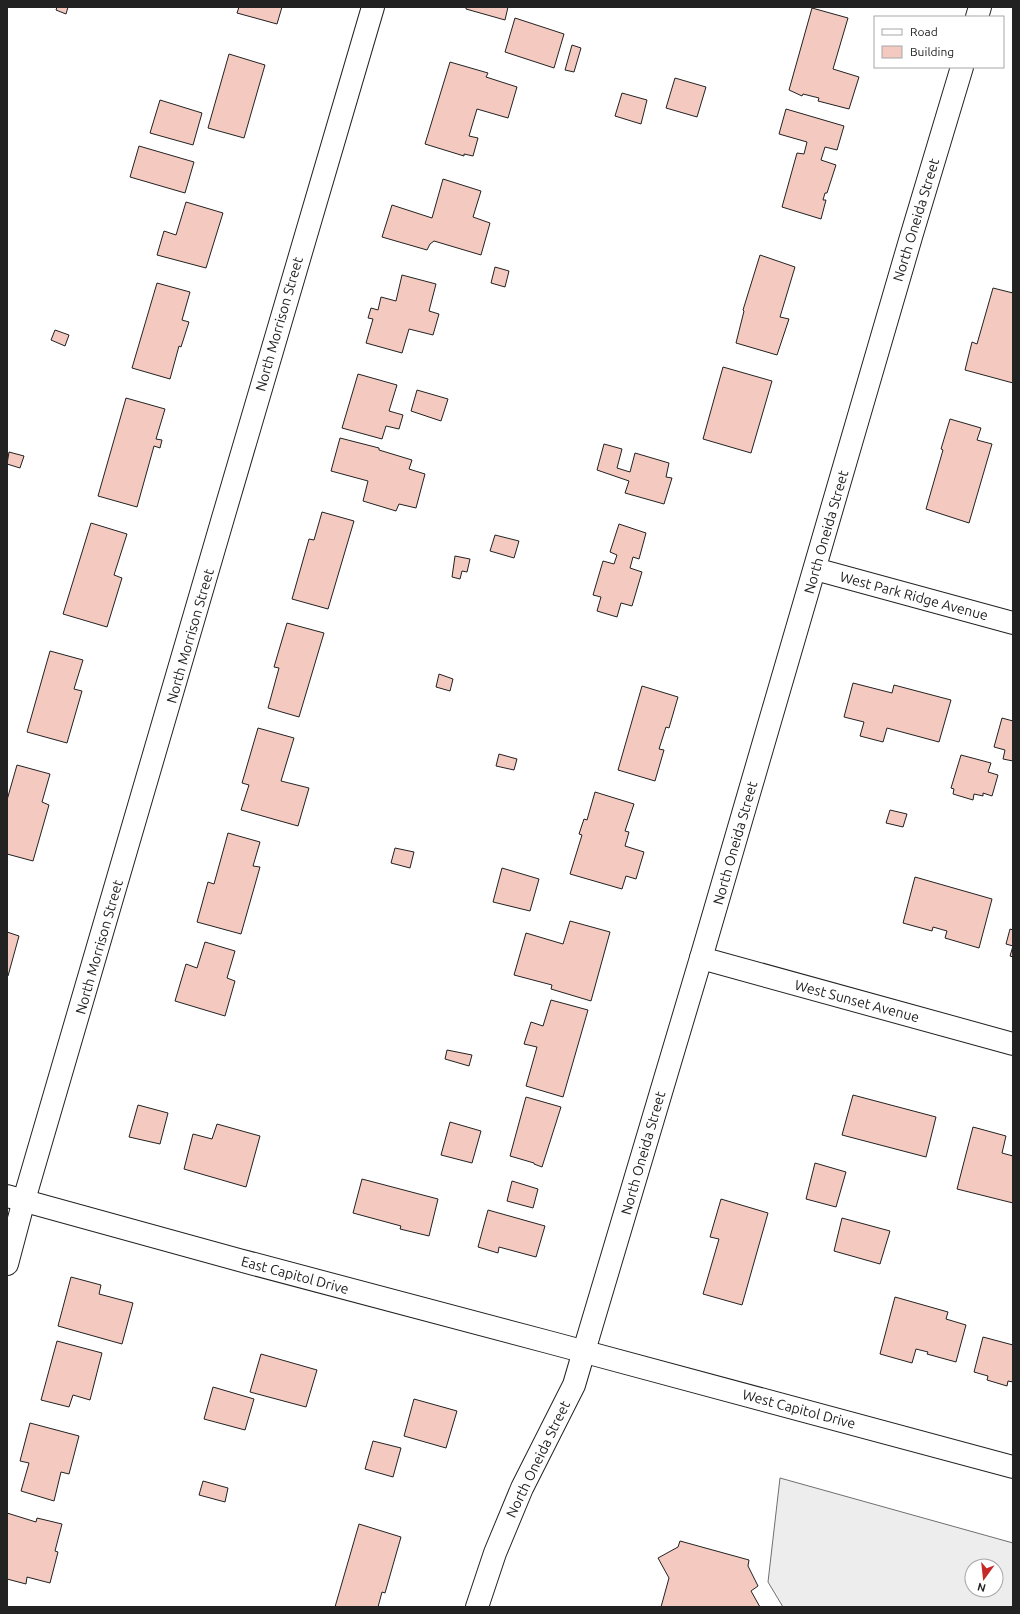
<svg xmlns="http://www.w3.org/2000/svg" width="1020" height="1614" font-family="Ubuntu,sans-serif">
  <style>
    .parking { fill: #ededed; stroke: #6f6f6f; fill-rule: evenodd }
    .building { fill: #f3c9c0; stroke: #222 }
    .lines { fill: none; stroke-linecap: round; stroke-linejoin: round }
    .minor-casing { stroke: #222; stroke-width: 24 }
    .tertiary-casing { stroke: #222; stroke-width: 24 }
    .minor { stroke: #fff; stroke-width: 22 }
    .tertiary { stroke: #fff; stroke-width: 22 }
    .labels { text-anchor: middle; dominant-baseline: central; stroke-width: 3; stroke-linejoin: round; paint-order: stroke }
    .street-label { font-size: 14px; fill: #222; stroke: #fff }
  </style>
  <rect width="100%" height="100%" fill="#fff"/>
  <path class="parking" d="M780,1478L1013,1543V1607H783L768,1582ZM972,1566H996V1590H972Z"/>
  <path class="building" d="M57,7H68L66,14L56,10Z
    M239,7H282L277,24L237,13Z
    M466,7H508L505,20L466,9Z
    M812,8L848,18L833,69L859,77L849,109L818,101L819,98L803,94L802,96L789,90Z
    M515,18L564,34L554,68L505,52Z
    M572,45L581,48L574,72L565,70Z
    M229,54L265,65L244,138L208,128Z
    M450,62L488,73L486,77L517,87L508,118L477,109L469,136L478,138L473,156L464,154V156L425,144Z
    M675,78L706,87L697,117L666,108Z
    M622,93L647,100L641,124L615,116Z
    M160,100L202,113L193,145L150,133Z
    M786,109L844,126L837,150L825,147L821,160L836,165L827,193H825L823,200H826L821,219L782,207L797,153L804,154L807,142L779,134Z
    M139,146L194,162L185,193L130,177Z
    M443,179L481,191L473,217L490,223L481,255L434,241L430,244L427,250L382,237L392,205L432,218Z
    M186,202L223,213L206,268L157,255L164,231L176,235Z
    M760,255L795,267L780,317L789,319L777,355L736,343L744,311L743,310Z
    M495,267L509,271L505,287L491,283Z
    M402,275L436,284L429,311L439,314L433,335L409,329L402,353L366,343L373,319L368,318L371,308L378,310L381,297L396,301Z
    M157,283L190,292L182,320L189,322L181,347L179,346L170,379L132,368Z
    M993,288L1013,293V383L965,370L972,342L977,344Z
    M55,330L69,335L65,346L51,340Z
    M723,367L772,381L751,453L703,439Z
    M358,374L397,385L389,411L403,415L399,429L386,426L382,439L342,428Z
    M417,390L448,399L441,421L411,411Z
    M126,398L165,409L156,439L162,440L160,448L154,446L137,507L98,496Z
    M950,419L981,428L977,440L992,444L969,523L926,509L943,450L941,449Z
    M340,438L379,448V450L412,460L409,469L425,474L416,508L399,504L396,511L363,501L368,481L331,471Z
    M604,444L622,449L617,468L630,472L635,453L669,463L666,477L672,478L664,504L625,493L629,481L597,470Z
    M9,452L24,456L20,468L7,464Z
    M322,512L354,521L328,609L292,599L309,539L314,540Z
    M91,523L127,534L114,575L122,578L107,627L63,614Z
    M619,524L646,533L639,559L633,557L630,568L642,572L632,606L621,603L617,617L597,611L601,597L593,595L603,561L614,564L617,555L610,552Z
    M495,535L519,541L514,558L490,551Z
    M455,556L470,559L467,572L462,571L460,579L452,577Z
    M287,623L324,633L299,717L268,708L279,668L274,667Z
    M50,651L83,660L74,689L82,691L67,743L27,732Z
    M439,674L453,679L450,691L436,687Z
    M853,683L892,693L894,685L951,700L939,742L887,728L883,742L860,736L864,722L844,717Z
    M642,686L678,697L669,728L666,727L659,749L664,750L655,781L618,770Z
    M1002,718L1013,721V761L1003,759L1005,750L994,747Z
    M258,728L294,738L281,781L309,788L298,826L241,810L249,785L242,783Z
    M499,754L517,759L514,770L496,766Z
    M961,755L991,763L988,772L998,775L992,796L983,793V796L974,794L973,800L953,794L954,789L951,788Z
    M17,765L50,774L42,802L49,805L33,861L7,854V800Z
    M595,792L634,804L625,831L629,832L625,846L644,852L636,879L626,876L622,889L570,874L582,835L579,834L584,819L587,820Z
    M890,810L907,814L903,827L886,823Z
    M228,833L260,842L253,866L260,867L241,934L197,922L208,882L214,884Z
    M395,848L414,852L410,868L391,863Z
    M502,868L539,879L530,911L493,902Z
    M915,877L992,899L979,948L945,938L947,931L933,927L932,931L903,923Z
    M570,921L610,932L591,1001L551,989L552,985L514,975L526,933L563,944Z
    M1010,929L1013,930V957L1010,956L1013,946L1006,944Z
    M7,932L19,936L8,976H7Z
    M205,942L235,951L227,978L235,981L225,1016L175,1001L186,964L197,968Z
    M551,1000L588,1010L563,1097L526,1086L537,1047L524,1044L531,1022L543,1026Z
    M447,1050L472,1055L469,1066L445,1059Z
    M853,1095L936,1117L926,1157L842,1135Z
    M526,1097L561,1107L542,1167L534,1164V1163L510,1156Z
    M138,1105L168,1113L160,1144L129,1137Z
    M450,1122L481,1131L472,1163L441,1155Z
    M217,1124L260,1136L246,1187L184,1169L193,1134L212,1139Z
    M973,1127L1006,1136L1002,1153L1013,1156V1203L957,1189Z
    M815,1163L846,1172L836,1207L806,1199Z
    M362,1179L438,1199L429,1236L400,1229L401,1226L353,1213Z
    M512,1181L538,1189L533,1208L507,1201Z
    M721,1199L768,1213L742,1305L703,1294L719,1239L710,1237Z
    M488,1210L545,1226L536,1257L499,1247L498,1253L478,1247Z
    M842,1218L890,1231L880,1264L834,1251Z
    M71,1277L101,1285L99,1294L133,1303L122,1344L58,1326Z
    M895,1297L948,1312L946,1319L966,1325L956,1362L927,1354L928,1352L916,1349L912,1363L880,1354Z
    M983,1337L1013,1345V1382L1008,1381L1007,1386L987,1380L988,1376L974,1372Z
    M57,1341L102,1353L90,1400L73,1395L69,1407L41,1400Z
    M261,1354L317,1370L306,1407L250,1392Z
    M213,1387L254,1399L245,1430L204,1419Z
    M414,1399L457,1411L446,1448L404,1436Z
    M30,1423L79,1436L69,1474L61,1472L54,1501L21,1491L29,1463L20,1461Z
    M373,1441L401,1448L393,1477L365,1469Z
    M203,1481L228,1488L225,1502L199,1495Z
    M7,1513L36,1522L37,1518L62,1524L55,1551L58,1552L50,1583L27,1577L26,1584L7,1579Z
    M359,1524L401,1537L385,1593L382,1592L378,1607H335Z
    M680,1541L749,1560L748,1566L758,1586L751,1591L760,1607H661L669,1578L658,1558L678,1547Z"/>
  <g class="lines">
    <g class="minor-casing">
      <path id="minor" d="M815,569L1013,623
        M701,958L1013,1044
        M7,1264L24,1200C141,803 255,404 373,7
        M477,1607L495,1553L522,1488L574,1385L584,1351"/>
    </g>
    <g class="tertiary-casing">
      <path id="tertiary" d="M977,17L980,7
        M7,1196L239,1260L552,1343L1013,1467
        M584,1351L701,958L911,237L962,67"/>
    </g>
    <use href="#minor" class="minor"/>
    <use href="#tertiary" class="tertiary"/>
  </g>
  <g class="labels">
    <g class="street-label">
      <text transform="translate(916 220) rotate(-73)">North Oneida Street</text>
      <text transform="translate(279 324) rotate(-74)">North Morrison Street</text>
      <text transform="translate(826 532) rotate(-74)">North Oneida Street</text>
      <text transform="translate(914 596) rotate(15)">West Park Ridge Avenue</text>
      <text transform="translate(190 636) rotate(-74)">North Morrison Street</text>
      <text transform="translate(735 843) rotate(-74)">North Oneida Street</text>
      <text transform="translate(99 947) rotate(-74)">North Morrison Street</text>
      <text transform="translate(857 1001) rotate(15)">West Sunset Avenue</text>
      <text transform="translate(643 1153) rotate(-74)">North Oneida Street</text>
      <text transform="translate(295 1275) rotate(15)">East Capitol Drive</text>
      <text transform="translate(799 1409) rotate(15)">West Capitol Drive</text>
      <text transform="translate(538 1459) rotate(-64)">North Oneida Street</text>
    </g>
  </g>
  <rect width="1020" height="1614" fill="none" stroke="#222222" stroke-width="16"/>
  <rect x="874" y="16" width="130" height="52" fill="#ffffff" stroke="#a7a7a7"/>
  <rect x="882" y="29" width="20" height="6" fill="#ffffff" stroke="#a7a7a7"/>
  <text x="910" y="36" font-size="12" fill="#222222">Road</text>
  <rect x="882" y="46" width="20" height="12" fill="#f3c9c0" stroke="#a7a7a7"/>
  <text x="910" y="56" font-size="12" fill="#222222">Building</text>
  <g transform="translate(984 1578) rotate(195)"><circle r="19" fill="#ffffff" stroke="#a7a7a7"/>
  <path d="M0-3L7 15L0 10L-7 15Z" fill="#c62828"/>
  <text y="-6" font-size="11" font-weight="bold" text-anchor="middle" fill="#222222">N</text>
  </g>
</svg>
